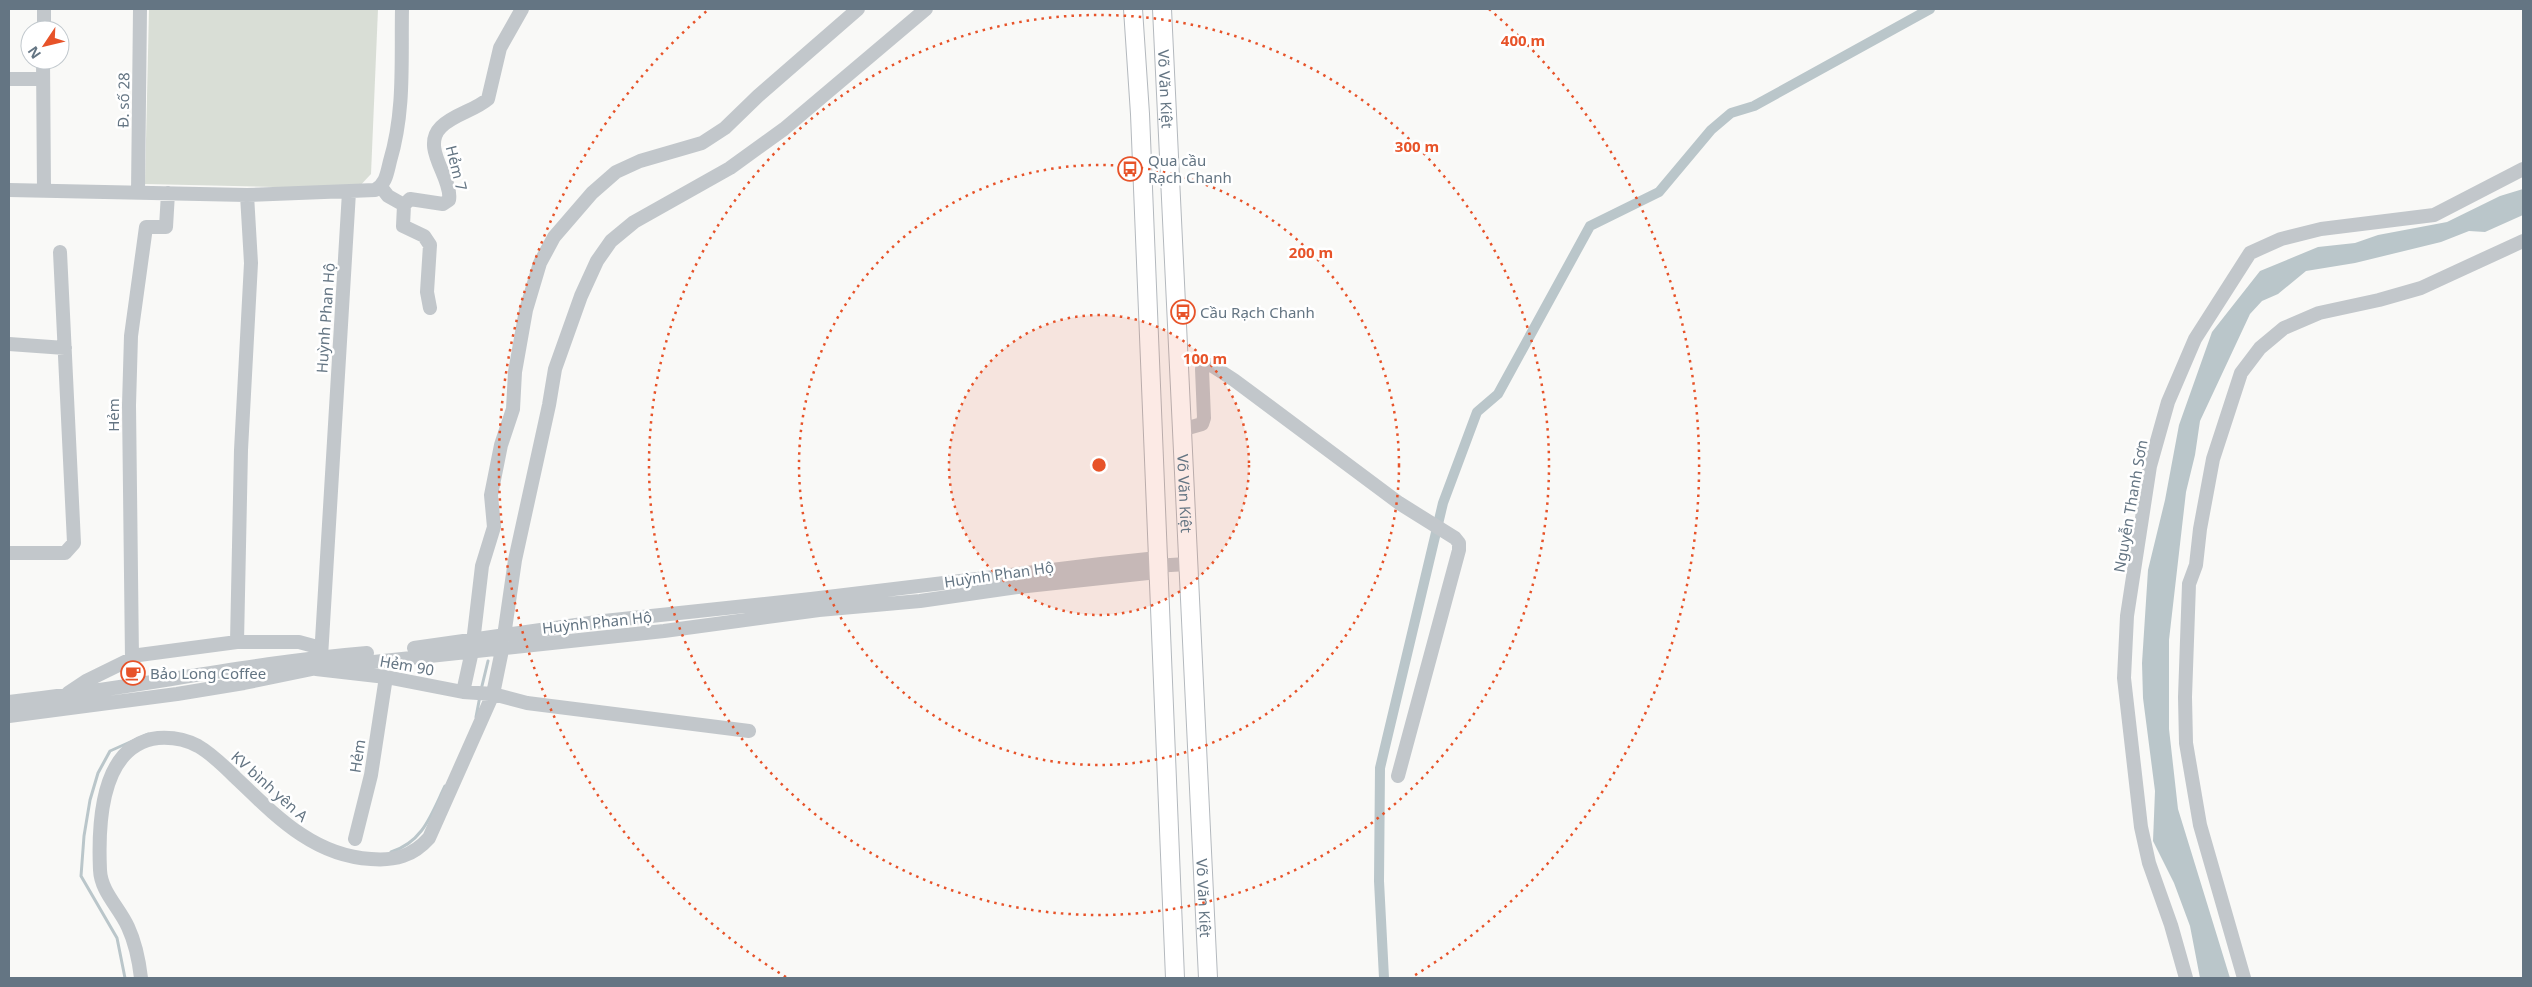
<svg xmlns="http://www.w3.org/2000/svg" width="2532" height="987" font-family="'Noto Sans',sans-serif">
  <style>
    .green { fill: #d9ded6 }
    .water { fill: #bac6ca }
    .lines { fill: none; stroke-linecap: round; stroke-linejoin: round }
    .stream { stroke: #bac6ca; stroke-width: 3 }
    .canal { stroke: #bac6ca; stroke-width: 10 }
    .major-casing { stroke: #b4b9be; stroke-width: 20 }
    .minor { stroke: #c2c7cb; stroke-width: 14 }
    .major { stroke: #fff; stroke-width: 18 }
    .ring { fill: none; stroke: #e75329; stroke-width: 2.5; stroke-dasharray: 2.5 5 }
    .labels { text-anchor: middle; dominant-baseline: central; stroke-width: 5; stroke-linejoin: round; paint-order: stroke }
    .street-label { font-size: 15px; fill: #647583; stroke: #fff }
    .poi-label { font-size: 15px; fill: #647583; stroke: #fff; text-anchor: start }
    .centre { fill: #e75329; stroke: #fff; stroke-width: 2.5 }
    .ring-label { font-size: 15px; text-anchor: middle; font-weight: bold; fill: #e75329; stroke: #fff; stroke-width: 5; stroke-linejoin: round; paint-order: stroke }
  </style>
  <rect width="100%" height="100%" fill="#f9f9f7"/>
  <path class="green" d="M149,9H378L371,174L357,189L145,184Z"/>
  <path class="water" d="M2523,189V215L2485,232L2469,231L2441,242L2355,263L2306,271L2278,294L2262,301L2250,314L2200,421L2195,455L2186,492L2169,640V729L2178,809L2230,978H2200L2190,926L2174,883L2153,841L2155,791L2143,698L2142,663L2148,570L2165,500L2179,425L2212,332L2260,271L2318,247L2355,243L2378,235L2447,222L2500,196Z"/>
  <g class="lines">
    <path class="stream" d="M481,690L488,661
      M476,717L480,696
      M391,852C423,842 431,815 445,786
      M125,978L117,938L81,876L84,836L90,800L98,773L110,751L148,734"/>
    <path class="canal" d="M1384,978L1379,881L1380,768L1443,503L1477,412L1498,394L1590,226L1659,192L1711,130L1731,113L1754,106L1930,9"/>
    <g class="major-casing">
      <g id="major">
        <path d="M1133,9L1140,114L1175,978"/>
        <path id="s1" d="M1162,9L1208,978"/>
      </g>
    </g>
    <path class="minor" d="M44,30V9
      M43,60L44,190
      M9,79H43
      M381,187L388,196L404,205
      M9,190L247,195L375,190C386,184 387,173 390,161C405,111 401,61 402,9
      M138,192L140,9
      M349,192L321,657L316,669L386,677L463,692L472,651L482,566L494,527L491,495L501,445L513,409L515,372L526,310L540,263L554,237L592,193L616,172L640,161L702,143L725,128L758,96L858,9
      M430,308L427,292L430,245L424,236L403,226L404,205L410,199L443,204L449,200C453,178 420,148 441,127C454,114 474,111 488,99L500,48L522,9
      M9,344L65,348
      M1181,430L1202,424L1204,418L1202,369L1204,366L1211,365L1234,380L1399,503L1455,538L1459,543V550L1398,776
      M9,553H65L74,543L60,252
      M1154,566L1187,564
      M237,642L241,450L251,263L247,195
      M414,648L604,621L811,599L1101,564L1148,559L1154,566
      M132,659L129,405L131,336L146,227H166L168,193
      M463,692L493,694L527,703L749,731
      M68,693L86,681L139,655L237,642H299L321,648
      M9,702C129,689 247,663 367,653
      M9,716L177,694L244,683L317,668L664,631L819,610L920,601L1018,587L1148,573L1154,566
      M355,839L371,775L386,677
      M141,978C139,961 135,942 128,927C119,907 101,892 100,870C98,825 100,745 158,738C172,737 185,739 198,746C212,754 224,766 235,777C275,815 313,856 371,859C395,861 413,856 429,838L493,694L502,650L515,560L549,405L555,369L581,296L597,261L611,241L634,222L730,168L784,129L926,9
      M2186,978L2171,925L2149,863L2141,827L2124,678L2127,616L2150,466L2168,402L2195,339L2250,253L2281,239L2321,229L2434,215L2523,169
      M2244,978L2200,825L2186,743L2185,697L2189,584L2196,565L2200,529L2213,459L2241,373L2260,348L2284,328L2319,313L2379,300L2421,288L2523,241"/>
    <use href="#major" class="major"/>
  </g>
  <circle cx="1099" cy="465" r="150" fill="#e75329" fill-opacity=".12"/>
  <g class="ring">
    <circle cx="1099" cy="465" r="150"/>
    <circle cx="1099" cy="465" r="300"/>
    <circle cx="1099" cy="465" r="450"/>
    <path d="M786 977A600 600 0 0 1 709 9M1489 9A600 600 0 0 1 1412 977"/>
  </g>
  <defs>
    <g id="bus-ring" transform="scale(1.25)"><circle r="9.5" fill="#fff" stroke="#e75329" stroke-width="1.5"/><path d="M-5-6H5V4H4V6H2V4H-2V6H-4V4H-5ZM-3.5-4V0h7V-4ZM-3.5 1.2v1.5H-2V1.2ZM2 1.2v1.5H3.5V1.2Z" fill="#e75329"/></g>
    <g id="cafe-ring" transform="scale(1.25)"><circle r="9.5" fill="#fff" stroke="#e75329" stroke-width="1.5"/><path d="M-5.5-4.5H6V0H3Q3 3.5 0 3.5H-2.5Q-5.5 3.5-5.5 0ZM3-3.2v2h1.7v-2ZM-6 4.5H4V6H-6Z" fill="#e75329"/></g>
  </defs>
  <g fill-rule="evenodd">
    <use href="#bus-ring" x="1130" y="169"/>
    <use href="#bus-ring" x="1183" y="312"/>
    <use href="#cafe-ring" x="133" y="673"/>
  </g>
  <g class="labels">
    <g class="street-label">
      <text stroke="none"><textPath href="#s1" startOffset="80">Võ Văn Kiệt</textPath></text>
      <text transform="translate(123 100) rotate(-89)">Đ. số 28</text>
      <text transform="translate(457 168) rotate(76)">Hẻm 7</text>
      <text transform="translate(325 318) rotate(-86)">Huỳnh Phan Hộ</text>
      <text transform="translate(113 415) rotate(-90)">Hẻm</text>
      <text stroke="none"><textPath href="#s1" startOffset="485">Võ Văn Kiệt</textPath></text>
      <text transform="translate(2130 506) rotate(-80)">Nguyễn Thanh Sơn</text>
      <text transform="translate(999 574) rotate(-8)">Huỳnh Phan Hộ</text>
      <text transform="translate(597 622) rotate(-6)">Huỳnh Phan Hộ</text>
      <text transform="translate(407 665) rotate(10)">Hẻm 90</text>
      <text transform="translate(357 756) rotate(-81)">Hẻm</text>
      <text transform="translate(270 786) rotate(42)">KV bình yên A</text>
      <text stroke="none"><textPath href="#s1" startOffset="890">Võ Văn Kiệt</textPath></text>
    </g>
    <g class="poi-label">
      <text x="1148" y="160">Qua cầu<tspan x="1148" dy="17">Rạch Chanh</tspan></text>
      <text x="1200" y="312">Cầu Rạch Chanh</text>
      <text x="150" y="673">Bảo Long Coffee</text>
    </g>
  </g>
  <circle cx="1099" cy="465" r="8" class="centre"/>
  <g class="ring-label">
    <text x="1523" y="46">400 m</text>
    <text x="1417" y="152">300 m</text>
    <text x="1311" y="258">200 m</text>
    <text x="1205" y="364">100 m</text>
  </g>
  <rect width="2532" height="987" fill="none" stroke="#647583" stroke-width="20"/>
  <g transform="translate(45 45) rotate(235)"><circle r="24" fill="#ffffff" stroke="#c1c8cd"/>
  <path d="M0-4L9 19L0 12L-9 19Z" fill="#e75329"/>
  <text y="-8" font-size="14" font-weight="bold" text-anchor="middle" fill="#647583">N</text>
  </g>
</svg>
